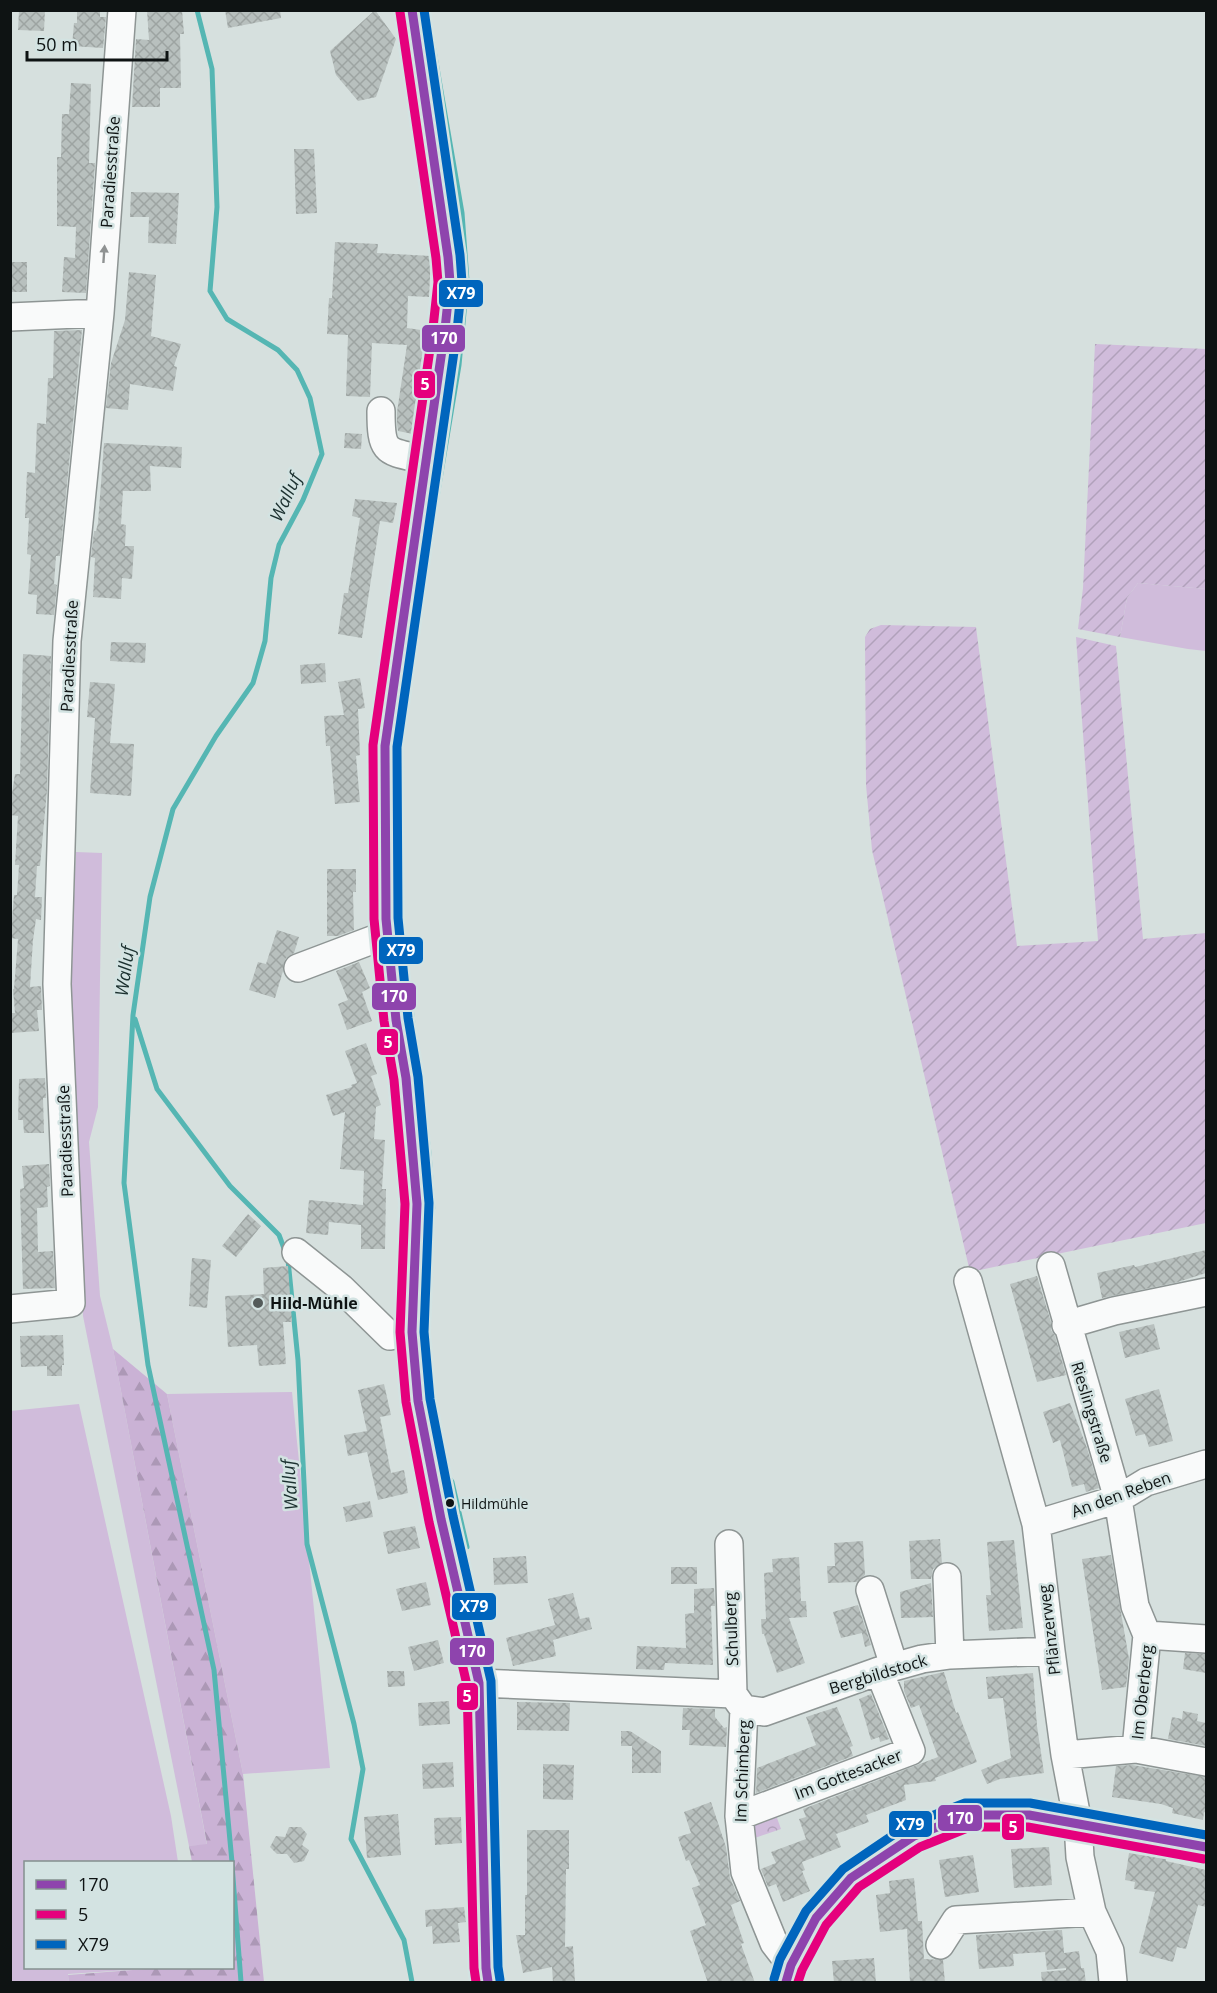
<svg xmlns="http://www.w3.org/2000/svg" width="1217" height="1993" font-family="'Open Sans',sans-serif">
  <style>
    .grass { fill: #d0bcdb }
    .forest { fill: url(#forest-firs) }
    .park { fill: url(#park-crowns) }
    .garden { fill: url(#garden-furrows) }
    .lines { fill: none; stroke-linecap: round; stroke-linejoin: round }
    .stream { stroke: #55b6b3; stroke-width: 5 }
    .building { fill: url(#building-cross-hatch) }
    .minor-casing { stroke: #8e9594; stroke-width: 30 }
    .minor { stroke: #f9fafa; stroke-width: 27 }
    .bus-1-casing { stroke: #d3e3e2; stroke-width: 14 }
    .bus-2-casing { stroke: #d3e3e2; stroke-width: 14 }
    .bus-3-casing { stroke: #d3e3e2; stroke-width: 14 }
    .bus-1 { stroke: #8e44ad; stroke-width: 9 }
    .bus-2 { stroke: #e5007d; stroke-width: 9 }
    .bus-3 { stroke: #0065bd; stroke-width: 9 }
    .oneway { fill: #8f9292 }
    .poi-dot { fill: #545b5a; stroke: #d3e3e2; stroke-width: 2 }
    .bus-dot { fill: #0e1313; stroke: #d3e3e2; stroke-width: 2 }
    .labels { text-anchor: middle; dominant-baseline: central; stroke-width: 5; stroke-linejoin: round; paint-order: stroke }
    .bus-label { font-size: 14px; fill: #0e1313; stroke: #d3e3e2; text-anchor: start }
    .street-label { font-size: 16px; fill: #0e1313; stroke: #d3e3e2 }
    .poi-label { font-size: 16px; font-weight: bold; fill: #0e1313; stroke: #d3e3e2; text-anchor: start }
    .water-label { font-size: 18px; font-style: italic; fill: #1b302f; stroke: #d3e3e2 }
    .line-badge { stroke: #d3e3e2; stroke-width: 2 }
    .badge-label { font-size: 16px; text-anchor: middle; font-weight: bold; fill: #fff }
  </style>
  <defs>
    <pattern id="forest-firs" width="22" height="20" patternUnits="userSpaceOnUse" patternTransform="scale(1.5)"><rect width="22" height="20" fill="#cab2d5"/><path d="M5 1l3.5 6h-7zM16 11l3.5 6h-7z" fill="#ac98b6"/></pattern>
    <pattern id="park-crowns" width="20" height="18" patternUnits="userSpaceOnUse" patternTransform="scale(1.5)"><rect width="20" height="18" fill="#d0bcdb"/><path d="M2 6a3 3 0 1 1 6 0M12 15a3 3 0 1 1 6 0" fill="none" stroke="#b1a1bb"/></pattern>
    <pattern id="garden-furrows" width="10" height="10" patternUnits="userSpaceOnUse" patternTransform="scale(1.5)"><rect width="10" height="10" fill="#d0bcdb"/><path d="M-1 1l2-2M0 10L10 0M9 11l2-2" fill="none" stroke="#b1a1bb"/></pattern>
    <pattern id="building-cross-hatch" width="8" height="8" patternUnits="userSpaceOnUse" patternTransform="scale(1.5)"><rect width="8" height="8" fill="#b8c0be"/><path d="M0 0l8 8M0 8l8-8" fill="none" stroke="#9da4a2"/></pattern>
  </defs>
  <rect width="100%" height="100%" fill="#d6e0de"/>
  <path class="grass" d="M1138,583L1206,589V651L1188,649L1120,637L1127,598Z
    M76,852L102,853L98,1107L89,1142L100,1296L113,1349L207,1845L189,1846L83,1316L70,987Z
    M292,1392L330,1768L243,1774L167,1394Z
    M79,1404L171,1816L178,1862H26V1968H158L68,1974L69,1982H11L10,1411Z"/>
  <path class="forest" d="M113,1349L167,1394L243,1774L264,1982H69L68,1975L158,1968H232V1862H192L189,1846L207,1844Z"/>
  <path class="park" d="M773,1807L781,1829L752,1839L744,1817Z"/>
  <path class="garden" d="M1095,344L1206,349V589L1138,583L1127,598L1120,637L1078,629L1083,588Z
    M881,625L976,627L1017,946L1098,941L1076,637L1116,646L1143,939L1206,933V1223L970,1272L872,850L866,785L865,637L870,629Z"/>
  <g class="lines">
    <path class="stream" d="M197,10L212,69L217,207L210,291L227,319L278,350L297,370L310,398L322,454L303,500L279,545L271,578L265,641L253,683L216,736L173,809L150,897L133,1015L124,1183L148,1365L214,1670L232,1862
      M421,593L459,365L467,281L462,213L427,10
      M400,951L405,959L429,1153L433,1208L428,1219
      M135,1019L157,1089L230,1186L279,1235L285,1251
      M288,1260L298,1360L307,1544L354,1724L363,1769L351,1839L404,1940L412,1982
      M443,1469L452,1482L467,1547
      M232,1865L241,1982"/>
  </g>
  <path class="building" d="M19,10H45L44,31L18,30Z
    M77,10H100V17H106L103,48L72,46L74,23H77Z
    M147,10H182L184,34H180L181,88H160V107H132L136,39L149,40Z
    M225,10H280L281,18L228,28Z
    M375,10L396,39L376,97L358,101L336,75L330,51Z
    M71,83L91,84L89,163H95L86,293L62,292L64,257L75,258L76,227L57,226V157H61L62,114H69Z
    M294,149H314L317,213L296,214Z
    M131,192L179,193L176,244L148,243L149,217H130Z
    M335,242L378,244L377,253L431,256L429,297L408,296L407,328L428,331L413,434L398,431L397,424V412L407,345L372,343L370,397L346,396L348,335L327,334L329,298H332Z
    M10,262H27V292H10Z
    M129,272L156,275L151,336L181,344L174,366L177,367L173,391L130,384L128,410L106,408L111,363L125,320Z
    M82,330L60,556H56L54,584L57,585L54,615L36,614L37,595L28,594L31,555L27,554L29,518H25L27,472L35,473L37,423L46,424L48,378H53L54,331Z
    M345,433L362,434L361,449L344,448Z
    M104,443L182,447L181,468L150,466L151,491H123L121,524L126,525L125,546H134L132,579L122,578L121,599L93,597L95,558L91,557L94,531H96L98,523Z
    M355,499L397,503L393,523L380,521L362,638L338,634L344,593H348L360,518L352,516Z
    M111,642L146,643L145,663L110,661Z
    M23,654L51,656L47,790L40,866H37L35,897H42L41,920L36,919L33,940L30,987L41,986L42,1010H37L39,1031L10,1033V1013H15L13,989H14L18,939L10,938V917L12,918L14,895H17L19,865H15L18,816L10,815V806L15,774H20Z
    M325,663L326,682L301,684L300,665Z
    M360,678L365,708L358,709L360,755L356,756L360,802L335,804L330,746H326L324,716L344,715L338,682Z
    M90,682L115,684L110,743L134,744L131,796L90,793L95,718L87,717Z
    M327,869H356V892H353L354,930L338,936H327Z
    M277,930L299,937L294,953L286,958L283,965V971L275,998L249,990L258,962L266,964Z
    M359,962L370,988L362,992L372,1021L347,1030L338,1004L348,1000L336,971Z
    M366,1043L377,1074L371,1076L381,1105L376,1107L374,1139L385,1140L382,1189H386L385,1249H361V1225L329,1222L328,1235L306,1233L309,1200L363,1205L364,1171L340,1169L345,1112L333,1116L326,1095L352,1087L351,1085L357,1083L345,1051Z
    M45,1078L46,1098H43L44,1133H24L23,1120H18L19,1079Z
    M49,1164L50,1186L47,1187L48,1207L37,1208L38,1252L53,1251L55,1288L23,1289L20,1189L24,1188L22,1166Z
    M248,1214L261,1226L236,1257L222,1246Z
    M1206,1250V1273L1178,1282L1102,1298L1097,1273L1134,1265L1135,1267Z
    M192,1258L211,1260L207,1308L189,1306Z
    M288,1266L292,1322H283L286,1364L259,1366L257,1345L228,1347L225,1296L264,1294L263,1268Z
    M1037,1276L1051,1322V1330L1055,1336L1066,1375L1037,1382L1010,1284Z
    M1154,1324L1160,1349L1125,1358L1119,1332Z
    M63,1335L64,1365H62V1376H47V1366L21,1367L20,1336Z
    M384,1384L391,1415L380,1417L391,1473L404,1470L408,1493L378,1500L367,1452L348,1456L344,1435L367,1431L358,1390Z
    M1159,1389L1173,1441L1149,1447L1145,1434L1136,1436L1125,1399Z
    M1070,1403L1087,1448L1099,1488L1086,1492L1084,1484L1072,1487L1060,1440L1053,1443L1043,1412Z
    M370,1501L373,1517L346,1522L343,1507Z
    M415,1526L420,1548L388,1554L383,1532Z
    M940,1539L942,1563L933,1569L931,1579H911L909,1541Z
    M1014,1540L1023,1628L989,1631L986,1595H991L987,1542Z
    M863,1541L865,1575L857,1582L828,1583L827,1566H835L834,1543Z
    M1111,1555L1129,1659L1126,1687L1102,1690L1082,1559Z
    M526,1556L528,1583L494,1585L493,1558Z
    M799,1557L801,1601H806L807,1617L789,1618L805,1663L777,1673L764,1634H762L761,1619H766L764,1573L773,1572L772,1559Z
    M671,1567H697V1584H671Z
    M426,1582L431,1605L402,1611L396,1589Z
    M931,1583L933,1617L901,1618L900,1592Z
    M714,1588L715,1606H711L713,1665L665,1663L664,1670L636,1669L637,1646L686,1648L685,1614L694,1613V1589Z
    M573,1593L580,1619L589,1617L592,1629L553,1640L556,1656L513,1666L506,1638L555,1625L548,1599Z
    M858,1605L871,1645L865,1647L862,1633L841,1638L833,1612Z
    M438,1640L444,1663L414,1671L408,1647Z
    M1185,1653L1206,1654V1673L1183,1669Z
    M387,1671H404L405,1686L388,1687Z
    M944,1672L956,1713L958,1712L977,1762L935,1778L936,1781L904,1785L906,1800L866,1815L869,1822L836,1834L841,1847L802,1862L805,1870L802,1871L810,1891L783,1902L776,1884L768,1887L761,1869L776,1863L771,1852L806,1839L799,1819L806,1817L803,1809L938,1757L919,1705L911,1708L904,1691V1681Z
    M1033,1673L1037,1726L1044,1773L1000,1779L987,1784L981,1770L1011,1758L1003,1698L988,1699L986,1677Z
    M871,1694L889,1739L880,1742L879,1737L871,1740L859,1699Z
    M449,1701L450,1724L419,1726L418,1703Z
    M517,1702L570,1703L569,1731L517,1730Z
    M837,1707L853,1746L850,1747L853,1756L756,1793L757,1768L816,1745L806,1717Z
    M683,1708L715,1709V1717L724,1728L727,1727L726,1747L689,1745L690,1730H682Z
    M1183,1711L1198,1714L1197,1721L1206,1723V1746L1168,1739L1172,1717L1182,1719Z
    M621,1731H630L661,1751V1773H632V1746H621Z
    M453,1762L454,1787L423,1789L422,1764Z
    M543,1764L574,1765L573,1800L543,1799Z
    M1132,1765L1206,1777V1813L1204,1812L1203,1820L1172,1813L1173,1808L1161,1804L1112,1797L1116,1766Z
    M711,1802L726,1847L730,1878L740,1901L731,1905L744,1943L741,1944L755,1983H708L690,1931L706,1925L692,1888L700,1885L689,1860L686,1861L678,1837L691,1833L684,1812Z
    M398,1814L401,1855L367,1858L364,1817Z
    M461,1817L462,1843L435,1845L434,1818Z
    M289,1827H301L307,1834L302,1845L309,1850L304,1861L294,1863L287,1854H277L270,1847L276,1836L285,1837Z
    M527,1830H569V1869H566L565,1947L573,1946L575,1983H553L552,1967L523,1973L516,1935H525V1895H527Z
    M1049,1847L1052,1885L1014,1888L1011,1849Z
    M1129,1853L1166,1859V1861L1206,1870V1907L1198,1905L1186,1949L1177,1947L1173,1962L1139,1953L1155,1892L1134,1889L1135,1882L1125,1880Z
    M973,1855L979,1892L945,1897L939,1860Z
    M914,1878L918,1921H922L924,1959L943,1960L945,1983H910L907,1929L880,1932L876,1895L890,1893L889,1881Z
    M464,1907L466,1922L458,1923L460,1942L433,1944L432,1926L426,1927L425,1910Z
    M1062,1930L1064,1953L1079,1951L1081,1968H1084L1086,1983H1042L1041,1972L1066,1970V1968L1047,1970L1045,1952L1013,1954L1014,1966L979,1969L976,1935Z
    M874,1958L876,1983H834L832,1961Z"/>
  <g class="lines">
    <g class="minor-casing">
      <path id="minor" d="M412,10L448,257L450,282L445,329L385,746L386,919L396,1020L406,1078L417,1204L412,1332L418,1401L441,1519L479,1683L486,1968L488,1982
        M10,317L100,313
        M381,411C381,455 386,451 427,460
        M298,968L388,934
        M296,1252L341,1288L390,1336L412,1332
        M1051,1266L1118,1499L1135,1606L1147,1635L1206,1639
        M968,1281L1036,1524L1051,1651L1065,1755L1078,1823L1080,1857L1092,1912L1110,1951L1113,1982
        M10,1309L71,1303L57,984L67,641L100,313L122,10
        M1066,1325L1114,1311L1206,1292
        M1036,1524L1118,1499L1146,1482L1206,1464
        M729,1544L733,1694L743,1708
        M947,1577L950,1655
        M870,1590L894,1666
        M479,1683L733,1694
        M744,1709L764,1712L879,1671L922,1659L950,1655L1051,1651
        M744,1709L739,1816L745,1872L774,1943L791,1965
        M1136,1749L1147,1635
        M1065,1755L1136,1749L1206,1762
        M739,1816L911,1751L879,1671
        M940,1945L956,1920L1092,1912
        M786,1982L791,1965L816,1918L851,1878L914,1836L968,1815H1029L1206,1847"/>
    </g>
    <use href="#minor" class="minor"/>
    <g class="bus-1-casing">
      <path id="bus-1" d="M412,10L448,257L450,282L445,329L385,746L386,919L396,1020L406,1078L417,1204L412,1332L418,1401L441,1519L479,1683L486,1968L488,1982
        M786,1982L791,1965L816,1918L851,1878L914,1836L968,1815H1029L1206,1847"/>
    </g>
    <g class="bus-2-casing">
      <path id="bus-2" d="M400,12L436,258L438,282L433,328L373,745L374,919L384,1021L394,1080L405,1204L400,1332L406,1402L429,1522L467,1685L474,1968L476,1982
        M798,1982L802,1970L826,1925L859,1887L920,1847L970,1827H1028L1204,1859"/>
    </g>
    <g class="bus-3-casing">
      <path id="bus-3" d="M424,10L460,255L462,282L457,331L397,747L398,918L408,1018L418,1077L429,1203L424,1332L430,1399L453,1516L491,1681L498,1967L500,1980
        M774,1979L780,1959L806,1911L843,1869L908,1825L965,1803H1030L1206,1835"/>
    </g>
    <use href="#bus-1" class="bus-1"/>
    <use href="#bus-2" class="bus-2"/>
    <use href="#bus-3" class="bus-3"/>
  </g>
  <defs><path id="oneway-solid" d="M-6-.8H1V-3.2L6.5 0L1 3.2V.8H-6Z" transform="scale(1.5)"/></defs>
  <use class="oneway" href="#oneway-solid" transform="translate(104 254) rotate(-86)"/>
  <circle class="poi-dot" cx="258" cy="1303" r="6"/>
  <circle class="bus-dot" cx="450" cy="1503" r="5"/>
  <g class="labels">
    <g class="bus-label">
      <text x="461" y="1503">Hildmühle</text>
    </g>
    <g class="street-label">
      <text transform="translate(110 172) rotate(-86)">Paradiesstraße</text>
      <text transform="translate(69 656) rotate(-87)">Paradiesstraße</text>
      <text transform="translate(65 1141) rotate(-92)">Paradiesstraße</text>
      <text transform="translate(1092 1412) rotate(73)">Rieslingstraße</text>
      <text transform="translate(1121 1494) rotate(-20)">An den Reben</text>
      <text transform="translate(731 1629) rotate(-92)">Schulberg</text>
      <text transform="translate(1049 1630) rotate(-97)">Pflänzerweg</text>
      <text transform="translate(878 1674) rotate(-17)">Bergbildstock</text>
      <text transform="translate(1142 1692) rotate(-84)">Im Oberberg</text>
      <text transform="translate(742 1771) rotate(-88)">Im Schimberg</text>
      <text transform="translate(848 1774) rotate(-21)">Im Gottesacker</text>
    </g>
    <g class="poi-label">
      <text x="270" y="1303">Hild-Mühle</text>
    </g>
    <g class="water-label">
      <text transform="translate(285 497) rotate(-65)">Walluf</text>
      <text transform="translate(124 971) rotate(-82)">Walluf</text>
      <text transform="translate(289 1485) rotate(-94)">Walluf</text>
    </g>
  </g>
  <g class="line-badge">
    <rect x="438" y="279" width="46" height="29" rx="6" fill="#0065bd"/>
    <rect x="421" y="324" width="45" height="29" rx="6" fill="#8e44ad"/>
    <rect x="413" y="370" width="23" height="29" rx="6" fill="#e5007d"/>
    <rect x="378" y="936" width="46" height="29" rx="6" fill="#0065bd"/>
    <rect x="371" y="982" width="46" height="29" rx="6" fill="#8e44ad"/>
    <rect x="376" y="1028" width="23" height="28" rx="6" fill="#e5007d"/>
    <rect x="451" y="1592" width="46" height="29" rx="6" fill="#0065bd"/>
    <rect x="449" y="1637" width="46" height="29" rx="6" fill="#8e44ad"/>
    <rect x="456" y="1682" width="23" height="29" rx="6" fill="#e5007d"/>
    <rect x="937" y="1804" width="46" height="28" rx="6" fill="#8e44ad"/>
    <rect x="888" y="1810" width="45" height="28" rx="6" fill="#0065bd"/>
    <rect x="1001" y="1813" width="24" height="28" rx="6" fill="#e5007d"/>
  </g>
  <g class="badge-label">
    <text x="461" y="299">X79</text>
    <text x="444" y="344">170</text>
    <text x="425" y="390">5</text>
    <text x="401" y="956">X79</text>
    <text x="394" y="1002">170</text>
    <text x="388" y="1048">5</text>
    <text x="474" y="1612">X79</text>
    <text x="472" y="1657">170</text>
    <text x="467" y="1702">5</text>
    <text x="960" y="1824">170</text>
    <text x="910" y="1830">X79</text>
    <text x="1013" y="1833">5</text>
  </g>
  <rect width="1217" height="1993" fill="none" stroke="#0e1313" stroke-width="24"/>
  <rect x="24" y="1861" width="210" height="108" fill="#d3e3e2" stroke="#84908f" stroke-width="1.5"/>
  <rect x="36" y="1880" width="30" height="9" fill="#8e44ad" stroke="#84908f" stroke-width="1.5"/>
  <text x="78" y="1891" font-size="18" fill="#0e1313">170</text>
  <rect x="36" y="1910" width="30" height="9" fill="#e5007d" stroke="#84908f" stroke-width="1.5"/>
  <text x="78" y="1921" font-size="18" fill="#0e1313">5</text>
  <rect x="36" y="1940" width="30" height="9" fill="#0065bd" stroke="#84908f" stroke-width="1.5"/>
  <text x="78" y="1951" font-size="18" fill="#0e1313">X79</text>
  <path d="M27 51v9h140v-9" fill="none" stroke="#0e1313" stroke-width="3"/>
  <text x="36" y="51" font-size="18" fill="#0e1313" stroke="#d3e3e2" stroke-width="4.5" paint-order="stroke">50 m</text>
</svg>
